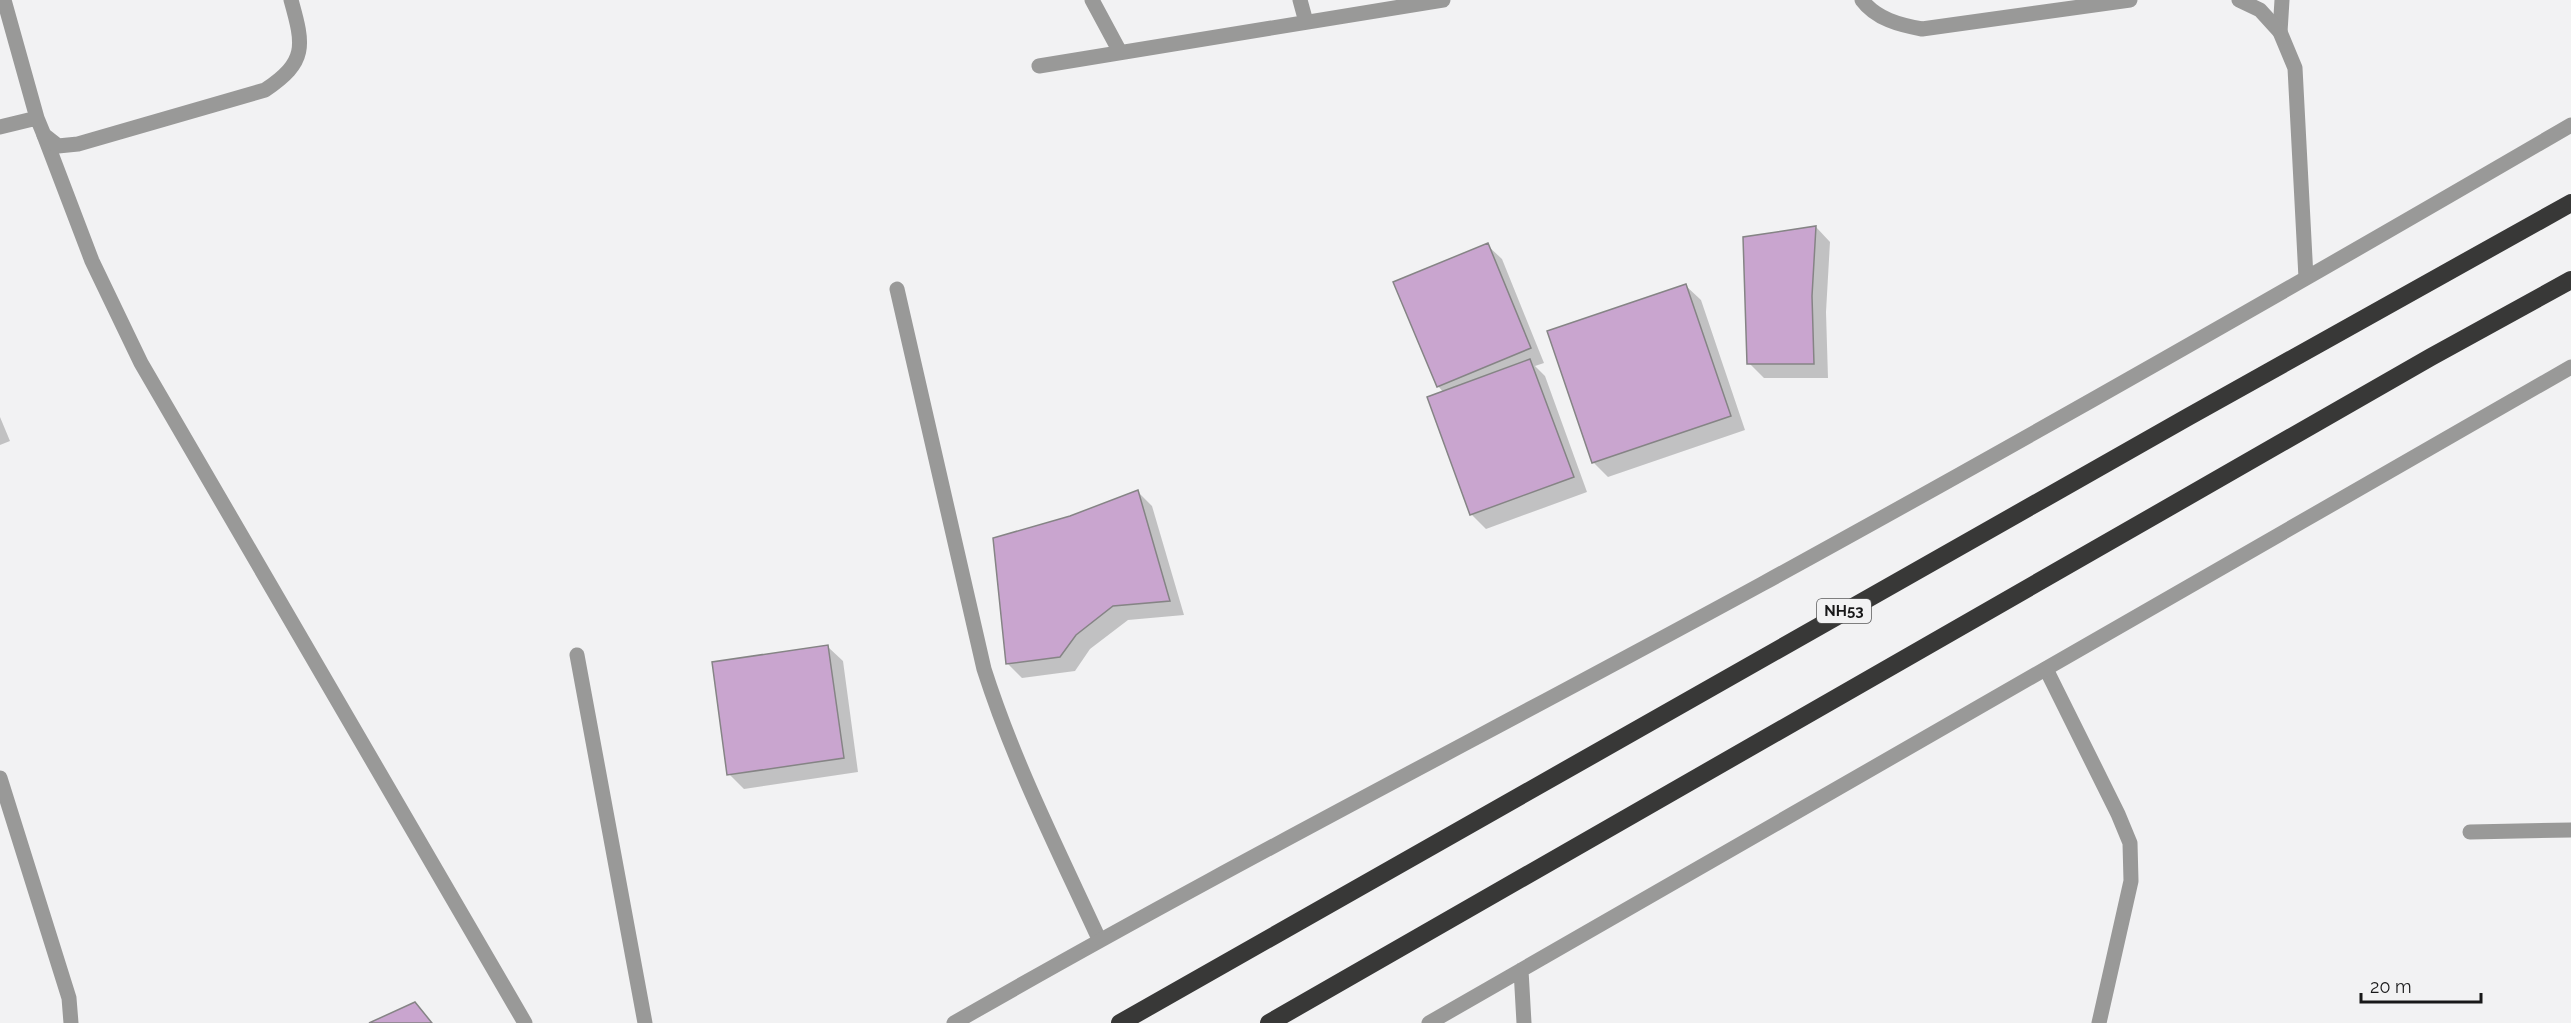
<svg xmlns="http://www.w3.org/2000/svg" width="2571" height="1023" font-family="Raleway,sans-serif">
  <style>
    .shadow { fill: #0003 }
    .building { fill: #c9a5cf; stroke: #858485; stroke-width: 1.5 }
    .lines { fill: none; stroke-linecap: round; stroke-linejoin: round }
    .lane { stroke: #999998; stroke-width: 15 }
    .street { stroke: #999998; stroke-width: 15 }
    .highway { stroke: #383837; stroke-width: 18 }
    .labels { text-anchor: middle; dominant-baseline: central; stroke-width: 5; stroke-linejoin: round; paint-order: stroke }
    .shield { fill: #f2f2f3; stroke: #59595a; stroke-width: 1.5 }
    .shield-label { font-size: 15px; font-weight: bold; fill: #181819 }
  </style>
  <rect width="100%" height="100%" fill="#f2f2f3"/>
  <path class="shadow" d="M1816,227L1830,242L1826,312L1828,378H1764L1749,363Z
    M1487,245L1502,259L1544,363L1535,366L1545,376L1587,492L1486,529L1472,515L1429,398L1444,393L1438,386Z
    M1686,286L1701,300L1745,430L1608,477L1593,462Z
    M0,417L10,441L0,445Z
    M1138,492L1152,506L1184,615L1128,620L1090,649L1075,671L1022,678L1007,663L1071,518Z
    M828,647L843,661L858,772L744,789L729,774Z"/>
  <path class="building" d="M1816,226L1812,296L1814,364H1747L1743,237Z
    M1488,243L1531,348L1437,387L1393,282Z
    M1686,284L1731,416L1592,463L1547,331Z
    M1530,359L1574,477L1470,515L1427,397Z
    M1138,490L1170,601L1113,606L1076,635L1060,657L1006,664L993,538L1070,516Z
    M828,645L844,758L727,775L712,662Z
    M415,1002L432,1023H369Z"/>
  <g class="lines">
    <path class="lane" d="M2280,32L2282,0
      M44,135L92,261L141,363L525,1023
      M897,289L984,669C1014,763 1058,850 1099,939
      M577,655L645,1023
      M2046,669L2118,814L2130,843L2131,881L2099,1023
      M2470,832L2571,830"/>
    <path class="street" d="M4,0L37,118L44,135L58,146L78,144L265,90C307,62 304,46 291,0
      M1092,0L1120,52
      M1300,0L1306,22
      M1862,0C1876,19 1900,25 1922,29L2130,0
      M2239,0L2260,10L2280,32L2295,68L2306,278
      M1039,66L1443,0
      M0,127L37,118
      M0,778L69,998L71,1023
      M1521,970L1524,1023
      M954,1023C1220,870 1493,731 1762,584C2034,435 2303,281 2571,125
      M1429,1023L2571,367"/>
    <path class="highway" d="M1120,1023L2188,417L2571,203
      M1269,1023L2431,357L2571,280"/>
  </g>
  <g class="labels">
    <rect class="shield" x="1817" y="599" width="54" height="24" rx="4.5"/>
    <g class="shield-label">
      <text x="1844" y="611">NH53</text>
    </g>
  </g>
  <path d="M2361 993v9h120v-9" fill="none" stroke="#181819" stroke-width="3"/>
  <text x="2370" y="993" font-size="18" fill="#181819" stroke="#f2f2f3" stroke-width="4.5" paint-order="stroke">20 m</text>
</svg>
